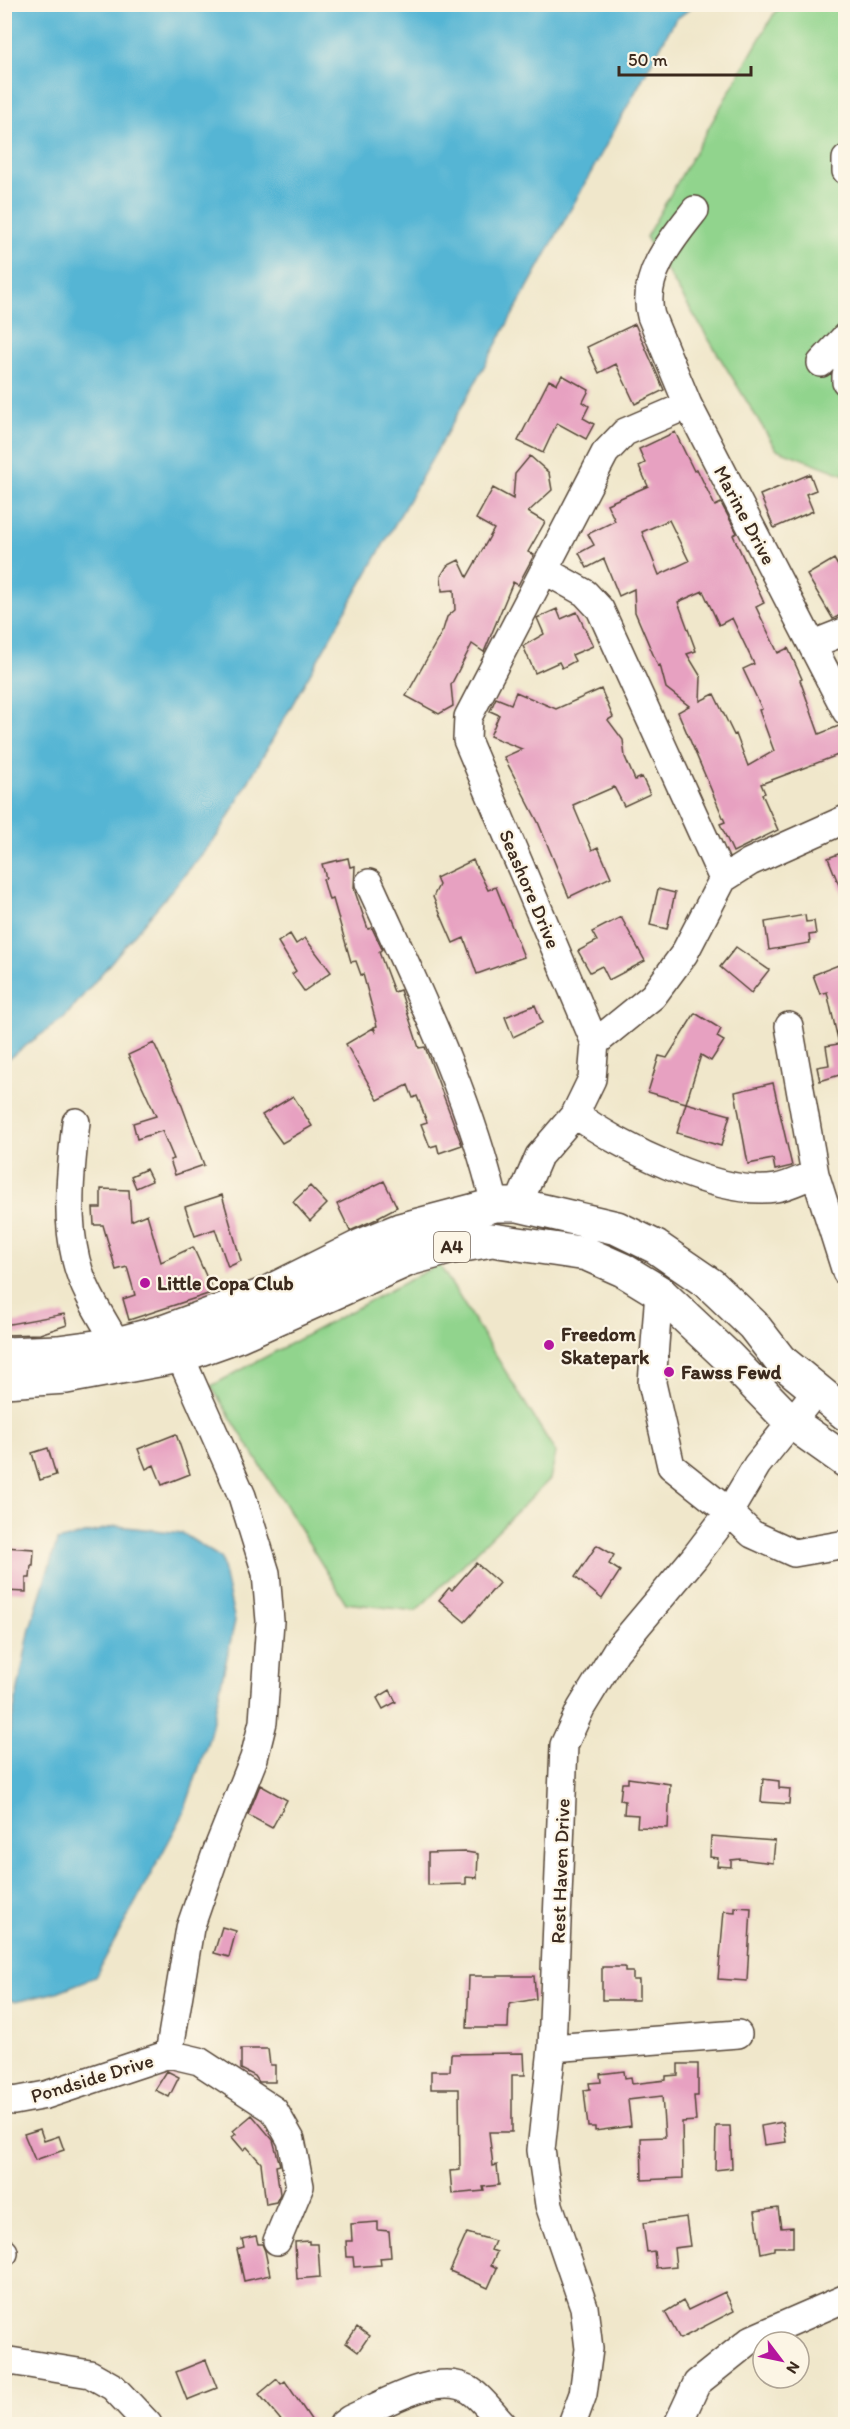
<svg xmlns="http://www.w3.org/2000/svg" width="850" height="2429" font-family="Itim,sans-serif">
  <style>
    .green { fill: #91d48d; stroke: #667f56; stroke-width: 1.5 }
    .water { fill: #55b5d4; stroke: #487079; stroke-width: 1.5 }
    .building { fill: #e7a1c1; fill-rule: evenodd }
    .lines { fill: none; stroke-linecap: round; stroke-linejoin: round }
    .minor-casing { stroke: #564638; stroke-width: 30 }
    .highway-casing { stroke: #564638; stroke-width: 36 }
    .minor { stroke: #fff; stroke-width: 27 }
    .highway { stroke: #fff; stroke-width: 33 }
    .poi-dot { fill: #b5179e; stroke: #fcf5e5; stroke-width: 2 }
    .labels { text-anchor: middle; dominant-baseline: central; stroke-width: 4.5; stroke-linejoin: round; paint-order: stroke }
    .shield { fill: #fcf5e5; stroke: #75675a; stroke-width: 1.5 }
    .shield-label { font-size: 18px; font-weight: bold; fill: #3b2a1e }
    .street-label { font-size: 20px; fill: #3b2a1e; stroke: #fcf5e5 }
    .poi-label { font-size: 20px; font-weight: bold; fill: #3b2a1e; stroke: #fcf5e5; text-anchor: start }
  </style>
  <rect width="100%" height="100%" fill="#fcf5e5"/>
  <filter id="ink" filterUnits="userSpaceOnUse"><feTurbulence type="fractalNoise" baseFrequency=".0167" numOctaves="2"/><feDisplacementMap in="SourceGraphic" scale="12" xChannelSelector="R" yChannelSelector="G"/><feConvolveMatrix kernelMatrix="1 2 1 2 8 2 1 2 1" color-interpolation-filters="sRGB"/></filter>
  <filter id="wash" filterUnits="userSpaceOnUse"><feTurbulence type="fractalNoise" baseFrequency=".008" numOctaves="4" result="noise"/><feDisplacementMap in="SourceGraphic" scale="24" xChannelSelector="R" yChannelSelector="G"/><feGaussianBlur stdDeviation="1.35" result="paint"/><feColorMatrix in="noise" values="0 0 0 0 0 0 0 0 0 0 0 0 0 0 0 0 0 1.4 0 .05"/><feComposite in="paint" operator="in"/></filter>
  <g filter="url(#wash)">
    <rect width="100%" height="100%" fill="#f0e7cb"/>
    <path class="green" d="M784,5H845V475L776,449L646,237L775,12Z
      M439,1264L556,1453L550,1479L416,1611L346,1603L211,1386Z"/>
    <path class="water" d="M5,4L695,5L675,20L465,401L218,835L65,1017L5,1061Z
      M116,1526L182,1533L221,1558L235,1621L209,1738L183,1815L95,1977L57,1992L15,2002L4,1997L5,1756L30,1628L57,1541Z"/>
    <g id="blocks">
      <path class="building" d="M635,324L664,390L635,404L616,364L599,373L587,347Z
        M562,375L589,390L583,402L589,406L583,418L594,424L586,439L557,423L543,453L518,441L549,380L557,384Z
        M675,432L694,471L697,469L715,506L721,503L737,533L733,535L764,603L756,607L778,653L788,648L802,679L800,680L819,734L841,725L846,727V752L761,784L765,793L762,794L778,830L733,852L720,824L725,822L678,712L689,706L666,688L660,665L658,666L635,612L634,589L619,596L604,559L587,568L579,553L594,545L588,534L615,521L607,504L648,486L639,466L645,463L639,449ZM669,520L689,561L659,575L642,532ZM703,591L719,625L732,618L754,664L743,669L762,709L759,710L774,751L748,766L736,734L734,735L714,694L700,701L701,677L687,654L696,651L678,602Z
        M530,456L549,473L552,490L528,512L545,522L528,552L534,555L518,585L513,582L484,652L472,644L451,685L453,706L439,714L406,696L443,630L447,617L455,610L454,590L442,591L441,576L447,566L459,560L467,577L494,529L476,519L493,488L513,499L515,474Z
        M810,474L816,490L806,494L813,511L774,528L760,495Z
        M834,559L846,579V612L833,619L807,575Z
        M557,609L561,619L577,612L593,646L572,655L575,661L562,668L559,662L535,673L523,646L544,634L537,618Z
        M601,689L613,717L608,720L623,740L625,757L635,780L642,777L650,794L624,806L614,787L573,805L592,850L598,847L611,877L569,897L538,822L504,757L522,749L490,736L499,715L490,711L496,698L511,704L516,692L556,709Z
        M846,851V899L845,900L828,858Z
        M348,858L350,867L355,866L354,889L368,929L372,928L382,949L379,952L394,992L400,990L419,1048L425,1047L462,1145L439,1153L437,1145L430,1147L421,1124L427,1122L417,1096L413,1098L408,1085L378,1100L346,1044L373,1028L376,1033L374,1027L377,1026L363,974L361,975L356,961L351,962L333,899L329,900L323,879L326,878L322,864Z
        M473,860L488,890L496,887L524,957L477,974L464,938L453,943L433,897L439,885L436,878Z
        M658,889L675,893L667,929L650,925Z
        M805,915L806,922L814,921L816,934L809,935L810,943L769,950L765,922Z
        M621,917L645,961L609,980L602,966L590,972L578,951L597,941L592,932Z
        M290,934L296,944L305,938L331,972L304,991L292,974L296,971L278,942Z
        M736,947L769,970L751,993L720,967Z
        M846,962V1073L820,1081L817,1067L829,1065L826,1046L839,1044L827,992L820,994L813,975Z
        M535,1005L542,1023L513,1037L505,1017Z
        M695,1013L721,1029L717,1037L724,1041L711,1061L701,1055L686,1103L648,1092L659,1056L667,1058Z
        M154,1043L178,1095L204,1165L175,1175L170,1160L174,1159L162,1131L137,1139L133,1123L156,1116L128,1055Z
        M773,1083L792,1166L775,1170L773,1159L748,1164L735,1092Z
        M293,1096L312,1126L282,1143L262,1115Z
        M686,1103L730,1115L721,1146L677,1133Z
        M146,1169L152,1181L136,1188L131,1176Z
        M384,1181L397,1207L378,1217L379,1218L350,1231L337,1204Z
        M310,1186L327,1204L310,1221L293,1202Z
        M101,1189L129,1190L131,1221L147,1214L161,1262L193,1247L212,1289L209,1290L211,1293L129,1320L123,1299L135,1295L127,1267L116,1270L103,1225H94L93,1208H101Z
        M222,1195L241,1261L228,1267L215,1229L195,1236L185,1207Z
        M64,1314L67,1325L40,1334L4,1335V1325Z
        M176,1434L190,1474L162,1485L154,1465L146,1469L138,1449Z
        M48,1448L56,1475L40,1480L32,1453Z
        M597,1545L614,1555L609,1564L620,1571L602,1599L575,1577Z
        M4,1547L34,1549L33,1566H31L30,1578H26V1592L4,1591Z
        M476,1563L499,1583L465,1622L439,1600L449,1588L452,1590Z
        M390,1690L396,1702L383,1709L377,1698Z
        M628,1778L670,1784L668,1828L637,1827L638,1815L624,1814L625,1801L620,1800L622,1783H628Z
        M763,1779L779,1781V1788L790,1789L789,1804L761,1802Z
        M260,1785L287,1800L272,1828L248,1815Z
        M711,1836L775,1841L773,1863L740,1859L731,1860V1867L717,1866L718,1858L710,1857Z
        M466,1852L478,1854L477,1878L466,1877V1884L428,1885V1853Z
        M735,1907L751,1908L747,1981L718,1979L724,1911L735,1912Z
        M222,1927L236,1931L229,1957L214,1953Z
        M602,1967H625V1972H633V1980H639V2000H602Z
        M469,1976H534L536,1999L509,2004L508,2028H467Z
        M241,2049H268L270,2065H275V2082H259L255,2076L241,2069Z
        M524,2053L525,2075H512V2132H489L493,2166L497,2165L499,2185L483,2187L484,2191L452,2194L450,2171L460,2170L459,2089H431V2071H450L451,2054Z
        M678,2064H698V2096H694L696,2121L682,2122L683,2178L642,2180L641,2138L665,2137L662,2096L628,2100L631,2126L595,2131V2127H588L584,2090L590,2089L589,2083L601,2082L600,2074L624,2071L625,2078L631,2077L632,2084L666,2080V2076L678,2075Z
        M167,2071L179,2077L169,2097L155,2090Z
        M252,2115L273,2140L280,2165L276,2166L280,2194L276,2202L266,2204L261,2163L247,2147L243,2150L232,2137L236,2134L233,2131Z
        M783,2122L786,2142L764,2145L761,2126Z
        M716,2126H730L732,2168L715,2170Z
        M40,2129L44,2141L59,2136L64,2150L35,2160L24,2134Z
        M778,2208L781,2228L793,2227V2247H774V2250L761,2253L755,2211Z
        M686,2217L690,2246L674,2248L676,2266L656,2268L654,2251L647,2252L643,2223Z
        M378,2222V2230L389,2231L391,2257L380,2258L381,2265L354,2267L353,2257H347L346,2241H352L351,2224Z
        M467,2233L495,2241L491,2250L497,2252L491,2265L497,2268L488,2288L450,2271Z
        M256,2236L258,2244H262L265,2251L270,2275L244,2281L237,2249L244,2247L242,2239Z
        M309,2241V2244H318L320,2277L297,2279L295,2242Z
        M725,2292L734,2311L680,2339L665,2312L683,2301L688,2310Z
        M357,2327L369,2336L358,2352L346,2343Z
        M206,2360L217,2388L187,2400L176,2372Z
        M277,2379L281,2384L285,2381L314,2424H284L259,2394Z"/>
    </g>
  </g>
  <g filter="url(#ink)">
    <use href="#blocks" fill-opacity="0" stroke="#564638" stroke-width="1.5"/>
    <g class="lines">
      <g class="minor-casing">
        <path id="minor" d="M846,159V171
          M695,210C672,239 640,277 651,316L688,405L846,711
          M821,363L846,336
          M846,375V382
          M544,570L585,593L600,609L723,879
          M813,644L846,631
          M369,883C416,987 469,1093 495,1205
          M789,1026L815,1174L846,1272
          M595,1043L653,996L684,954L723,879L750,862L846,819
          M575,1114C620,1147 719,1197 776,1188C789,1186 803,1178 815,1174
          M76,1122C71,1167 65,1215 76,1260C83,1290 102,1318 117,1344
          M518,1205L539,1156L575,1114L592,1079L595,1043L467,740L468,717L605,453L625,432L688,405
          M659,1292L652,1383L671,1466L729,1512L752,1534L794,1553L846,1544
          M552,2048L738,2034
          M169,2054L190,1928L216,1853L254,1758L263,1722L270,1621L266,1573L242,1496L180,1356
          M4,2098L14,2101L46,2095L169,2054L199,2061L274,2110L291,2140L300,2186L277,2241
          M4,2252V2253
          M4,2360L90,2374L113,2387L148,2424
          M343,2424L350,2419C383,2405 439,2369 471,2391C483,2399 493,2414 503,2424
          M572,2424L583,2394L589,2349L584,2307L549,2205L541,2150L552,2048L564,1745L581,1708L616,1651L694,1558L729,1512L757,1465L817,1390
          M678,2424L697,2383L752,2339L846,2298"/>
      </g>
      <g class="highway-casing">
        <path id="highway" d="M4,1354L58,1352L117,1344L166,1331L261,1296L361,1246L400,1230L495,1205H518L617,1228L656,1247L710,1284L753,1325L780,1360L846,1414
          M4,1381L66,1377L180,1356L239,1335L409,1259L452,1247L492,1240L587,1254L623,1270L659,1292L727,1356L791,1422L846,1461"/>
      </g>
      <use href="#minor" class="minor"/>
      <use href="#highway" class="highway"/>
    </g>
  </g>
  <g class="poi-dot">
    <circle cx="145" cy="1283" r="6"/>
    <circle cx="549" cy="1345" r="6"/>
    <circle cx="669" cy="1372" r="6"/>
  </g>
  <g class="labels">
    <rect class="shield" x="434" y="1232" width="36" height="30" rx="4.5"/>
    <g class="shield-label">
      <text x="452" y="1247">A4</text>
    </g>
    <g class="street-label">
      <text transform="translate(745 515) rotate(62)">Marine Drive</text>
      <text transform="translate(530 889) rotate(67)">Seashore Drive</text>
      <text transform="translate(560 1871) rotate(-88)">Rest Haven Drive</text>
      <text transform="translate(92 2078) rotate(-17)">Pondside Drive</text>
    </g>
    <g class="poi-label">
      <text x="157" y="1283">Little Copa Club</text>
      <text x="561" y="1334">Freedom<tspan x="561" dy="23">Skatepark</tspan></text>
      <text x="681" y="1372">Fawss Fewd</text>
    </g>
  </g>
  <rect width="850" height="2429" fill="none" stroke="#fcf5e5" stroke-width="24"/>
  <g transform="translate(781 2360) rotate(122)"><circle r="28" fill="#fcf5e5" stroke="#afa495" stroke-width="1.5"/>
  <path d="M0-4.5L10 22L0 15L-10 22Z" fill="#b5179e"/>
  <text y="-9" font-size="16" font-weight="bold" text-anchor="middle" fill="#3b2a1e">N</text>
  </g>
  <path d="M619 66v9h132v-9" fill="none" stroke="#3b2a1e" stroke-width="3"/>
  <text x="628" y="66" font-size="18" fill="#3b2a1e" stroke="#fcf5e5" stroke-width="4.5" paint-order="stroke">50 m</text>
</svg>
